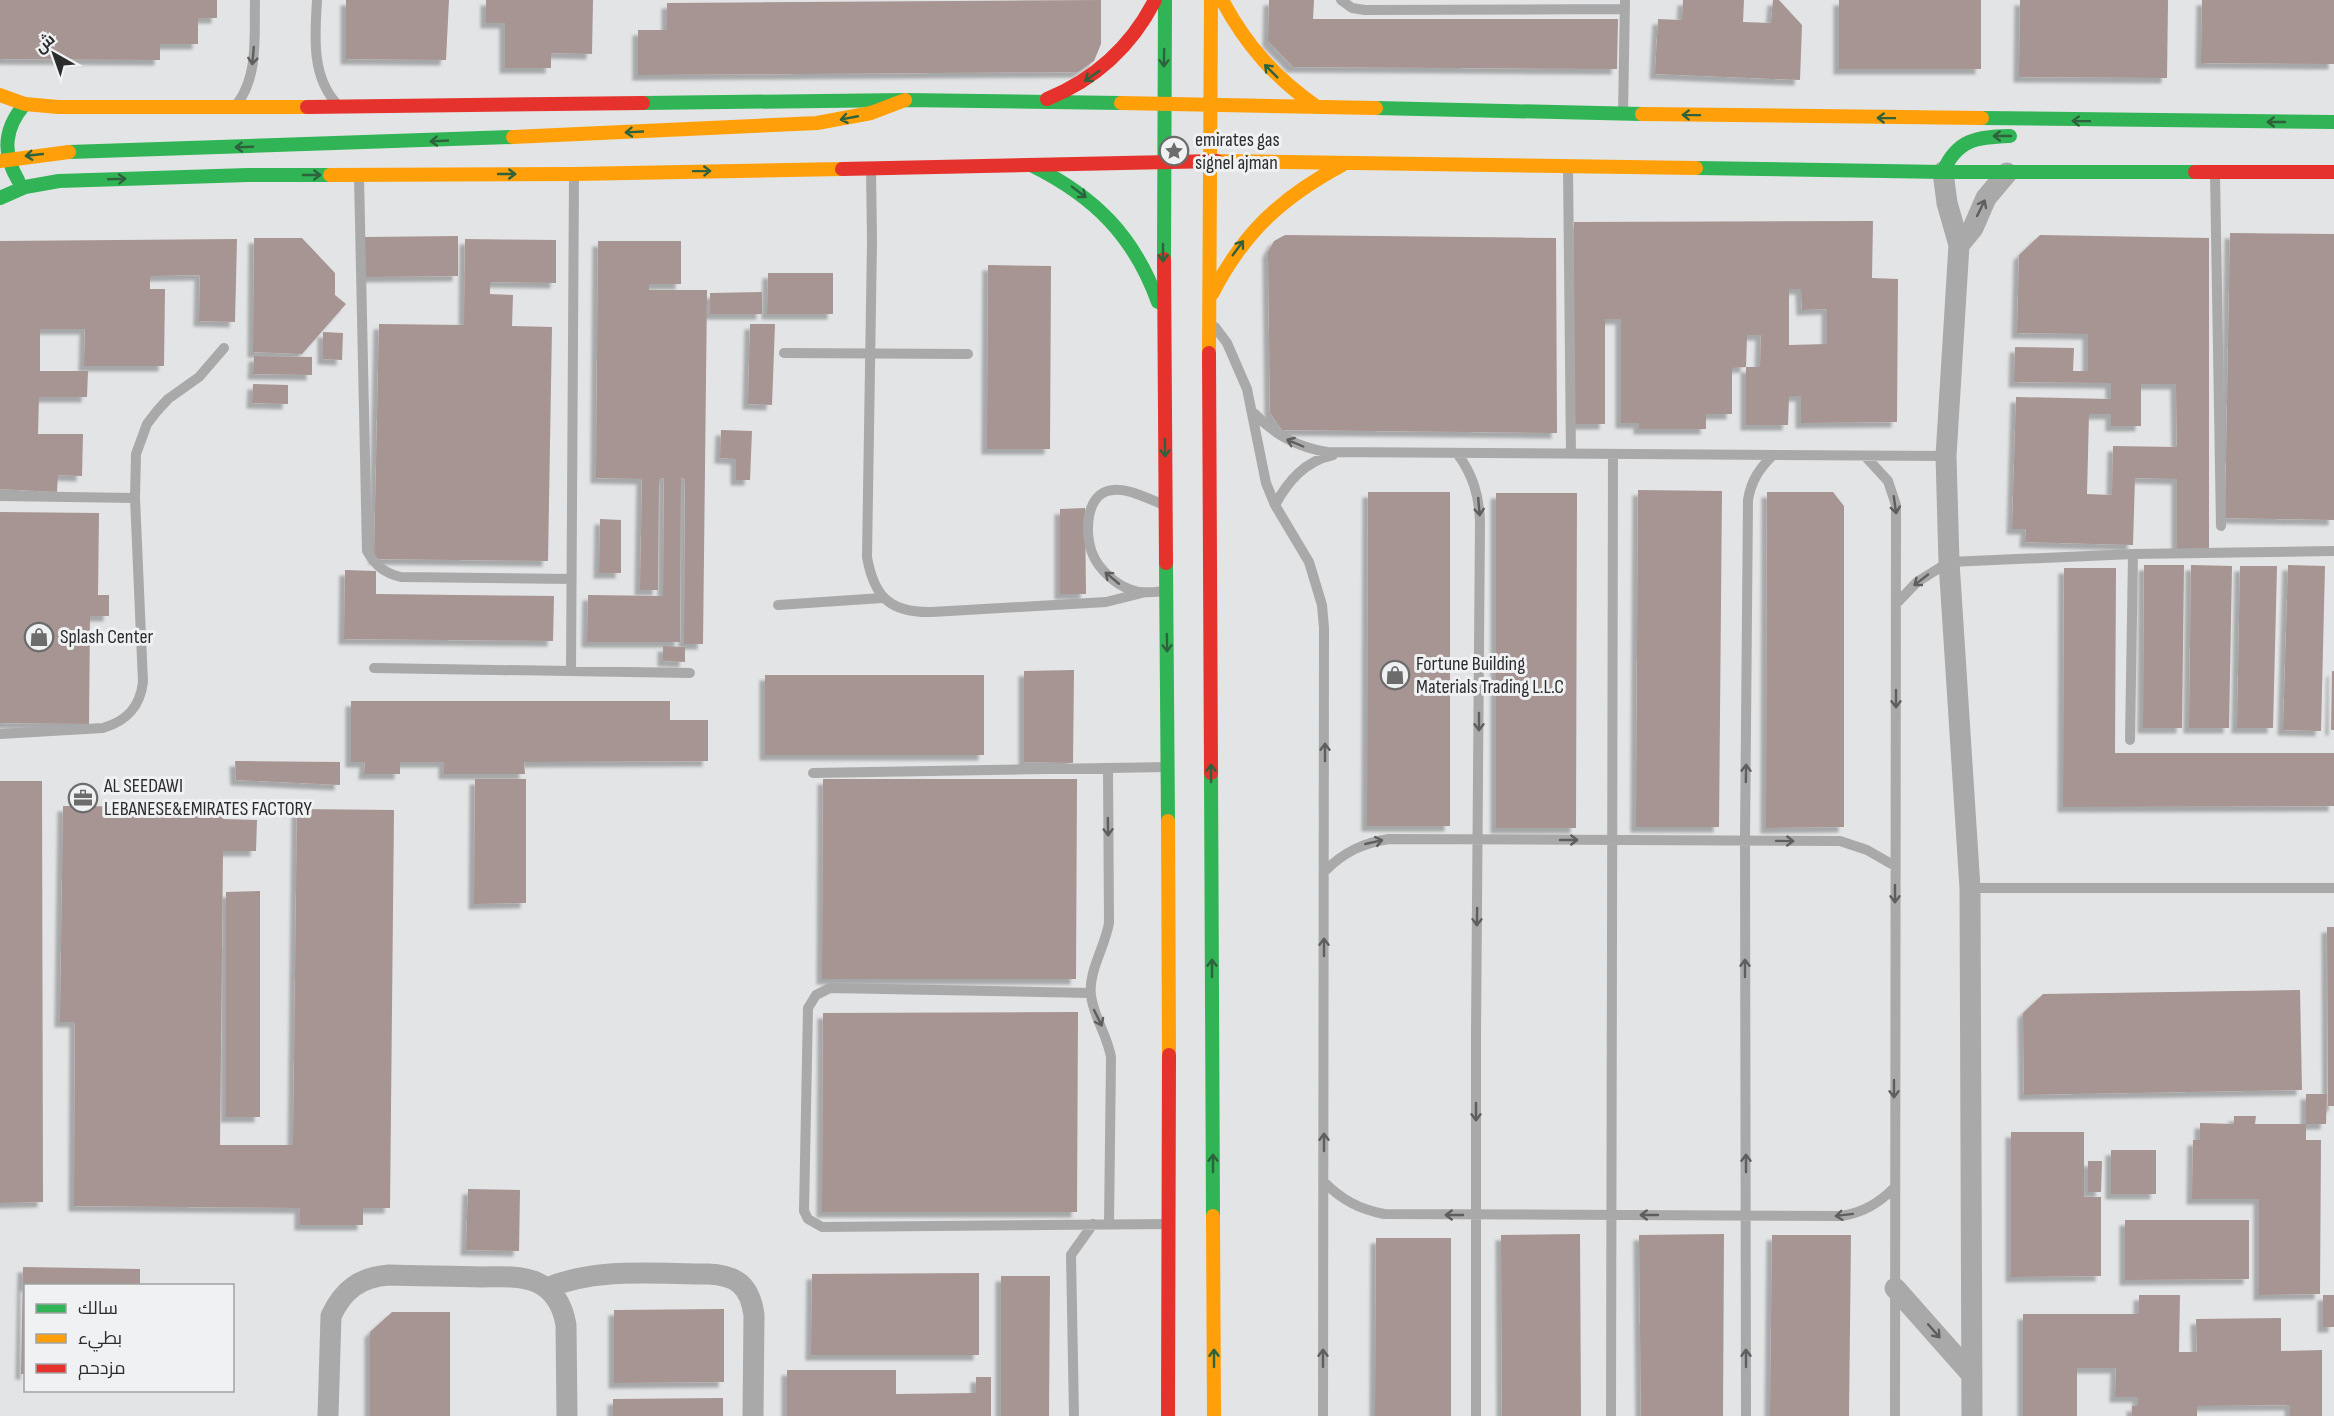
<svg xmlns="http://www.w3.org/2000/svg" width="2334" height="1416" font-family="'Sofia Sans Condensed',Cairo,sans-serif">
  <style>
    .building { fill: #a69592; fill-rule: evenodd; filter: url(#shadow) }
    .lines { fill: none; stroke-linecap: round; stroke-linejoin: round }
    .lane { stroke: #a9a9aa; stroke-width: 10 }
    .street { stroke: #a9a9aa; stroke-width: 21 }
    .fast { stroke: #30b455; stroke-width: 14 }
    .slow { stroke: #ff9f0a; stroke-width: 14 }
    .jam { stroke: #e5322d; stroke-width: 14 }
    .slow-bridge { stroke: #ff9f0a; stroke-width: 14 }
    .oneway { stroke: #5e5e5f }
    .oneway2 { stroke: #2e623d }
    .labels { text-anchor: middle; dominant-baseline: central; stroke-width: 6; stroke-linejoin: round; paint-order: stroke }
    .poi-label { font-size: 20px; fill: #2c2c2d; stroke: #eff1f3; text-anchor: start }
  </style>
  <defs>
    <filter id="shadow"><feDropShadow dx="-5.5" dy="5.5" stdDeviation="1.5" flood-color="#0004"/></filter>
  </defs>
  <rect width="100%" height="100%" fill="#e3e4e5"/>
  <path class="building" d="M0,0H217V18H198V44H160V60L0,59Z
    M346,0H449L446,60L346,59Z
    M486,0H593L592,54L551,53V68H505V23H486Z
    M1101,0V44L1094,61L1078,72L638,75V30H667V3Z
    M1269,0H1314L1313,19H1618L1617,69L1293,67L1268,41Z
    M1683,0H1744L1743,22L1771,23L1773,0H1779L1802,25L1800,80L1655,74L1658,19L1682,20Z
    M1839,0H1981V69H1839Z
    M2020,0H2168L2167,78L2019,77Z
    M2202,0H2334V64L2201,63Z
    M1873,221L1872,278L1898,279L1897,422L1801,423V396H1789L1788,425H1746V367L1732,368V414H1706V429H1639V423H1621V319H1605V424H1573L1574,222ZM1789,289H1801L1802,310L1827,309V344L1789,345ZM1747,335H1761L1760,367H1746Z
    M2230,233L2334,234V520L2225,518Z
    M1285,235L1556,238L1557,433L1282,430L1270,413L1268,252L1274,241Z
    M2040,235L2209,238V549L2177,550V479L2135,478L2133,545L2025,542L2026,529H2012L2016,397L2111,399V383L2014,382L2015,347L2074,348L2073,371H2088V334L2017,333L2019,255ZM2141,384H2176L2177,447L2113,446L2112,495L2087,494L2089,414H2111V426H2141Z
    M458,236V276L365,277V237Z
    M254,238H302L335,273V295L346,304L302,354L253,352Z
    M237,239L235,322L199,321L200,275L150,276V289H165L164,366H84L85,329H40V371H88L87,397H39L38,434H83L82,476L58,475L57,492L0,489V241Z
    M465,239L556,240V283L490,282V294L513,295L512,326L552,327L548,561L374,559L379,324L464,325Z
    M598,241H681V284H649V290H707L703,644H684L685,479L681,478L680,642H587L588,595L663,596L664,478L659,479L658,590H640L642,479L596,478Z
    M988,265L1051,266L1050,449H987Z
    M768,273H833V314H767Z
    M762,292V314H710V293Z
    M750,324H775L772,405L748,404Z
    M323,332L343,333L342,360L323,359Z
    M254,356L312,357V375L253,374Z
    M253,384L288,385V404L252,403Z
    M721,430L752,431L750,480H736V459L720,458Z
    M1638,490L1722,491L1719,827H1636Z
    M1368,492H1450V826H1367Z
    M1767,492H1833L1844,506V827L1766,828Z
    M1496,493H1577L1576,828H1496Z
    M1085,508L1086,594H1060V509Z
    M0,512L99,513L98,595H109V616H90L89,724L0,723Z
    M600,519L621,520V573H599Z
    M2144,565H2184L2182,728H2143Z
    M2191,565L2232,566L2229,728H2189Z
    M2288,565L2325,566L2321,731L2283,730Z
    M2240,566H2277L2273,728H2237Z
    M2064,568H2116L2115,753H2334V806L2063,807Z
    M345,570L376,571V594L554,596L553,641L344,639Z
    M663,646L685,647V662L663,661Z
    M1074,670L1073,763L1024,762V671Z
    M2332,671H2334V730H2331Z
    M765,675H984V755H765Z
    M351,701H670V720H708V761L524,762L525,774H444V762H400V774H364L365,762H351Z
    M235,761L340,762V785L236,780Z
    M475,779H526V903L474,904Z
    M823,779H1077L1076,979H822Z
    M0,781H42L43,1202L0,1203Z
    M63,806L223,807V819L257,820L256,851H223L220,1145H293L297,809L394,810L390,1208H363V1225H300V1208L74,1206L75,1022H60Z
    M260,891V1117H226V892Z
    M2327,927H2334V1106H2328Z
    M2300,990L2302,1090L2024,1095L2023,1013L2043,994Z
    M1078,1012L1077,1212H822L823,1013Z
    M2306,1094H2327L2326,1124H2306Z
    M2234,1116H2256L2255,1124H2306V1140H2321L2320,1294L2259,1295V1199H2192L2193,1140H2200V1123L2234,1124Z
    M2011,1132H2084V1197H2101V1276L2011,1277Z
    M2111,1150H2156V1194H2111Z
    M2088,1161H2102L2101,1192H2088Z
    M468,1189L520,1190L519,1251L466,1250Z
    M2125,1220H2249V1279L2125,1280Z
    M1580,1234L1581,1416H1502L1501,1235Z
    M1724,1234L1723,1416H1641L1639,1235Z
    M1772,1235H1851L1849,1416H1770Z
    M1376,1238H1451V1416H1375Z
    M23,1267L140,1269V1286H26V1374H21Z
    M979,1273V1355H811L812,1274Z
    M1001,1276H1050L1049,1416H1001Z
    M2139,1295H2180L2179,1352H2197L2196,1319L2281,1318V1351L2322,1350V1416H2290V1405L2197,1406V1416H2132V1406H2138V1397H2115L2116,1368H2077V1416H2023V1314H2139Z
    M2323,1295H2334V1327H2323Z
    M724,1309V1382L614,1383V1310Z
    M392,1312H450V1416H370V1332Z
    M787,1370H896V1394L976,1393V1377H991V1416H787Z
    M723,1398V1416H613V1399Z"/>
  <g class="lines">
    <path class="lane" d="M317,0C315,35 311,75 336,103
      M1341,0L1352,8L1365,10L1625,9
      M237,104C259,75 254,35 255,0
      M1623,114L1625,0
      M1568,167L1571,454
      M871,168L872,241L867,557C874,597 890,613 932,612L1106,602L1142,593
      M2215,173L2221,526
      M359,176L367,551C376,566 384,573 401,577L571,579
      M1215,327L1227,343L1247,389L1266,483L1275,505L1309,562L1322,605L1324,628L1323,1416
      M784,353L968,354
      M1254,413C1275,435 1297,447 1327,452L1946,456
      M1457,453C1473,475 1479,495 1480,521L1476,1033V1416
      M1865,456L1888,481L1896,505L1895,1416
      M0,496L135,498
      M1162,504C1148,499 1129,488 1113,490C1085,492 1084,535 1093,555C1099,569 1115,584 1129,589C1141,594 1154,592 1166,591
      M1275,505C1288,481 1305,461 1333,455
      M1896,604L1917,582L1949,562L2133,554L2334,551
      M778,605L882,598
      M374,668L690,673
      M571,671L574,174
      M0,734L103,728C127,721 140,707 143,682L135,498L136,454L147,424L157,411L168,399L199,377L224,348
      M2130,740L2133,554
      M1108,769L1109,923C1105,947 1088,972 1091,995C1093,1016 1107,1034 1111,1057L1109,1224
      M813,773L1168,767
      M1325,871C1344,852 1363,843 1389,839L1840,841L1867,850L1895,866
      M1970,888H2334
      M1090,993L830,988L816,995L808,1008L804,1211L808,1219L822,1227L1169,1224
      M1324,1182C1342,1200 1359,1209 1384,1214L1842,1216C1864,1212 1879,1203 1894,1188
      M1074,1416L1071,1255L1093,1224
      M1611,1416L1613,455
      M1746,1416L1745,840L1748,500C1751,481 1759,469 1773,455"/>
    <path class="street" d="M1943,172L1947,203L1959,245L1946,456L1949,562L1970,888L1972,1416
      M1959,245L1973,228L1986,198L2007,173
      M547,1288C597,1267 655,1274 708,1274C737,1275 750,1286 754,1315L753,1416
      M1895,1288L1972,1375
      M328,1416L331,1316C343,1290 360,1277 389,1275C420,1276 451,1276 482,1277C499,1277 520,1275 536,1282C555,1290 563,1307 566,1325L567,1416"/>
    <path class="fast" d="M643,103L905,100L1121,103
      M1376,108L1642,114
      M1982,118L2334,122
      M69,152L513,137
      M1033,166C1095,197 1134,236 1158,302
      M1696,168L1943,172H2195
      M1943,172C1957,139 1977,137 2010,136
      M18,180C2,153 4,128 25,104
      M0,198L25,187L59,181L248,175H330
      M1164,259L1165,0
      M1166,563L1168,821
      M1211,773L1213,1216"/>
    <path class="slow" d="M1222,0C1246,45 1275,78 1317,107
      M0,95L25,104L58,107H307
      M1121,103L1376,108
      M1642,114L1982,118
      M513,137L817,123L871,113L905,100
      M1217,161L1696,168
      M330,175L574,174L842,169
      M1212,294C1244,232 1281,198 1342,165
      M1209,353L1211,0
      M1168,821L1169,1055
      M1213,1216L1214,1416"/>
    <path class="jam" d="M1047,99C1096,79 1131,47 1155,0
      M307,107L643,103
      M842,169L1217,161
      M2195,172H2334
      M1164,259L1166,563
      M1209,353L1211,773
      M1168,1416L1169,1055"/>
    <path class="slow-bridge" d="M0,161L69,152"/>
  </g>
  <defs><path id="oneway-shaft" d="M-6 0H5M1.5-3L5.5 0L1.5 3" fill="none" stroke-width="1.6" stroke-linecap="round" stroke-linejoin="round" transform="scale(1.5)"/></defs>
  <g class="oneway">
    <use href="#oneway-shaft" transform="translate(253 56) rotate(95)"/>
    <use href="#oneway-shaft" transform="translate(1981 208) rotate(-64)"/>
    <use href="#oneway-shaft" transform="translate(1295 443) rotate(-157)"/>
    <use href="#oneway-shaft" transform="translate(1895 505) rotate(82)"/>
    <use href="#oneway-shaft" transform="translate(1479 507) rotate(85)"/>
    <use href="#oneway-shaft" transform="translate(1112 578) rotate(-140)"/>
    <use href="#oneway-shaft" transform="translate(1921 580) rotate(142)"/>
    <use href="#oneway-shaft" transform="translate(1896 699) rotate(90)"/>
    <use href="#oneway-shaft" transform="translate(1479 722) rotate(90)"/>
    <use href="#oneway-shaft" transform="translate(1325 752) rotate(-90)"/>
    <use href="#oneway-shaft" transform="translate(1746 773) rotate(-89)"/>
    <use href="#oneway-shaft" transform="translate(1108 827) rotate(89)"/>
    <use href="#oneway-shaft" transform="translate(1569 840)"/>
    <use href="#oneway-shaft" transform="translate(1785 841) rotate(1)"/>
    <use href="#oneway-shaft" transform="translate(1374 842) rotate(-13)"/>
    <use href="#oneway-shaft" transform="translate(1895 894) rotate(90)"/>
    <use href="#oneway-shaft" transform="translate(1477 917) rotate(91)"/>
    <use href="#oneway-shaft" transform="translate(1324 947) rotate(-90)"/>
    <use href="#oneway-shaft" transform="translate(1745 968) rotate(-90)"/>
    <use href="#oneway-shaft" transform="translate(1098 1018) rotate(64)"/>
    <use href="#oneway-shaft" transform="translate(1894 1089) rotate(90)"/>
    <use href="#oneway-shaft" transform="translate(1476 1112) rotate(90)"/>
    <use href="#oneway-shaft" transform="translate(1324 1142) rotate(-90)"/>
    <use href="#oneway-shaft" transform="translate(1746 1163) rotate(-90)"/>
    <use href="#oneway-shaft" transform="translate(1454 1215) rotate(-180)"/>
    <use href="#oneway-shaft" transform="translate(1649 1215) rotate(180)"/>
    <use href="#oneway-shaft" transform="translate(1844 1215) rotate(173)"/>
    <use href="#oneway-shaft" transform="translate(1934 1331) rotate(49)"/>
    <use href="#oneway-shaft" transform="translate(1323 1358) rotate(-90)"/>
    <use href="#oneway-shaft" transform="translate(1746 1358) rotate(-90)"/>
  </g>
  <g class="oneway2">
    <use href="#oneway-shaft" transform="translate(1164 58) rotate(91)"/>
    <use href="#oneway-shaft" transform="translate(1271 71) rotate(-135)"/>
    <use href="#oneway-shaft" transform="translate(1092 76) rotate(145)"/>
    <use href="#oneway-shaft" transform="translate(1691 115) rotate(-179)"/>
    <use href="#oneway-shaft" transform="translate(849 118) rotate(169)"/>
    <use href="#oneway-shaft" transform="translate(1886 118) rotate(-179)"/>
    <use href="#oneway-shaft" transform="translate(2081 121) rotate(-179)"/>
    <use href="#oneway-shaft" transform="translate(2276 122) rotate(-180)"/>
    <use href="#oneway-shaft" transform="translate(634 132) rotate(177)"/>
    <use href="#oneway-shaft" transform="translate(2002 136) rotate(180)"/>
    <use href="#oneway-shaft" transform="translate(439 141) rotate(177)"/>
    <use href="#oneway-shaft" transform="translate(244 147) rotate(178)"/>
    <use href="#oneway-shaft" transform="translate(34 155) rotate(174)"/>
    <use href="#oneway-shaft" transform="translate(702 171) rotate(-1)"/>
    <use href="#oneway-shaft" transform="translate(507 174)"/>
    <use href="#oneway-shaft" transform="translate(312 175)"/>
    <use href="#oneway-shaft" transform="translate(117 179) rotate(-2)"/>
    <use href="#oneway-shaft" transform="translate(1079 192) rotate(37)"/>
    <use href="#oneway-shaft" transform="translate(1238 248) rotate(-54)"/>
    <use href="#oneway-shaft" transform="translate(1163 253) rotate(90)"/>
    <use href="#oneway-shaft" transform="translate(1165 448) rotate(89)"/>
    <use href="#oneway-shaft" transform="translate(1167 643) rotate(89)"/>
    <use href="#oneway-shaft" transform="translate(1211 773) rotate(-90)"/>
    <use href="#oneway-shaft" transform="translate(1212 968) rotate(-90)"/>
    <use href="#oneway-shaft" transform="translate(1213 1163) rotate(-90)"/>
    <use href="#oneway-shaft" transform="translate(1214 1358) rotate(-90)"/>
  </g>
  <defs>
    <g id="sight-ring" transform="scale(1.5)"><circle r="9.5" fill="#eff1f3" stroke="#6c6c6d" stroke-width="1.5"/><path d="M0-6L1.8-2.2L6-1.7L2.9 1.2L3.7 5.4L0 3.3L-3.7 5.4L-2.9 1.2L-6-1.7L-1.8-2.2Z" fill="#6c6c6d"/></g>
    <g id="shop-ring" transform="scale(1.5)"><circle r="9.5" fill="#eff1f3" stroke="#6c6c6d" stroke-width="1.5"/><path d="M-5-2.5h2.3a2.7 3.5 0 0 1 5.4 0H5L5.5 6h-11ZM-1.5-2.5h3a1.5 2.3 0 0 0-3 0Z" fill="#6c6c6d"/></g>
    <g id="office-ring" transform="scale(1.5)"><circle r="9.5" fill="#eff1f3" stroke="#6c6c6d" stroke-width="1.5"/><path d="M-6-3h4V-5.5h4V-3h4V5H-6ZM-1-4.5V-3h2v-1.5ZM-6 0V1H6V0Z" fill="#6c6c6d"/></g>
  </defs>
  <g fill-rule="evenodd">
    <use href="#sight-ring" x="1174" y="151"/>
    <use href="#shop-ring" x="39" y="637"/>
    <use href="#shop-ring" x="1395" y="675"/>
    <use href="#office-ring" x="83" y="798"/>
  </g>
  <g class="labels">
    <g class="poi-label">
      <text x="1195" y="140">emirates gas<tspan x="1195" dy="23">signel ajman</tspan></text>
      <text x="60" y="637">Splash Center</text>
      <text x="1416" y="664">Fortune Building<tspan x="1416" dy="23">Materials Trading L.L.C</tspan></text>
      <text x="104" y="786">AL SEEDAWI<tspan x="104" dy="23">LEBANESE&amp;EMIRATES FACTORY</tspan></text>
    </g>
  </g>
  <rect x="24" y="1284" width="210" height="108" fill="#eff1f3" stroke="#a1a2a4" stroke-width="1.5"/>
  <rect x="36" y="1304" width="30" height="9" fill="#30b455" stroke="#a1a2a4" stroke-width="1.5"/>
  <text x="78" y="1314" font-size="18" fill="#2c2c2d">سالك</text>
  <rect x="36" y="1334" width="30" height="9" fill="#ff9f0a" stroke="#a1a2a4" stroke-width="1.5"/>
  <text x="78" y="1344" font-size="18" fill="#2c2c2d">بطيء</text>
  <rect x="36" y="1364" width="30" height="9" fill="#e5322d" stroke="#a1a2a4" stroke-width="1.5"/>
  <text x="78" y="1374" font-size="18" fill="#2c2c2d">مزدحم</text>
  <g transform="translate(54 54) rotate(320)" stroke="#eff1f3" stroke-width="4.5" paint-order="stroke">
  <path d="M0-4.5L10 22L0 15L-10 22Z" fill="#2c2c2d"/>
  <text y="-9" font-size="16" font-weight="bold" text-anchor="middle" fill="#2c2c2d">ش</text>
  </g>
</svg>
